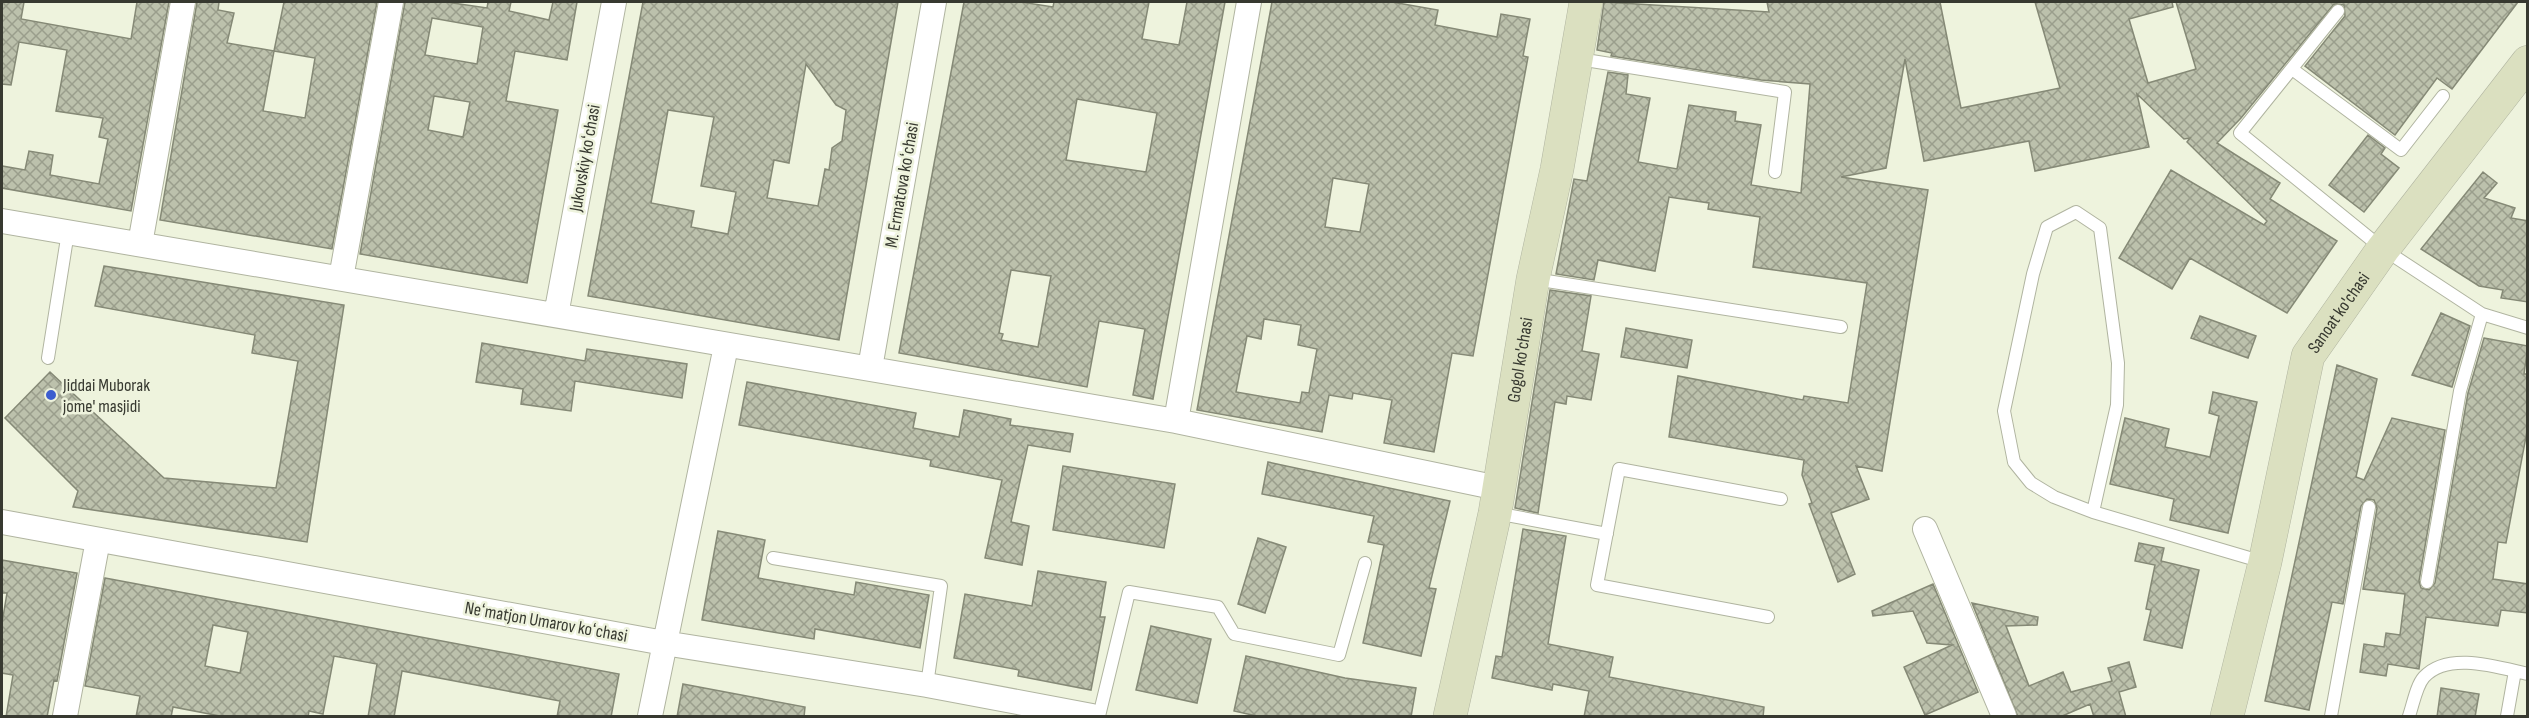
<svg xmlns="http://www.w3.org/2000/svg" width="2529" height="718" font-family="'Sofia Sans Condensed',sans-serif">
  <style>
    .building { fill: url(#building-cross-hatch); stroke: #858976; stroke-width: 1.5; fill-rule: evenodd }
    .lines { fill: none; stroke-linecap: round; stroke-linejoin: round }
    .lane-casing { stroke: #b0b4a0; stroke-width: 14 }
    .street-casing { stroke: #b0b4a0; stroke-width: 26 }
    .secondary-casing { stroke: #b0b4a0; stroke-width: 34 }
    .lane { stroke: #fff; stroke-width: 12 }
    .street { stroke: #fff; stroke-width: 24 }
    .secondary { stroke: #dbe0c0; stroke-width: 33 }
    .poi-dot { fill: #3c5dcf; stroke: #eef3dd; stroke-width: 2 }
    .labels { text-anchor: middle; dominant-baseline: central; stroke-width: 5; stroke-linejoin: round; paint-order: stroke }
    .street-label { font-size: 18px; fill: #373930; stroke: #eef3dd }
    .poi-label { font-size: 18px; fill: #373930; stroke: #eef3dd; text-anchor: start }
  </style>
  <defs>
    <pattern id="building-cross-hatch" width="8" height="8" patternUnits="userSpaceOnUse" patternTransform="scale(1.5)"><rect width="8" height="8" fill="#bcc1ac"/><path d="M0 0l8 8M0 8l8-8" fill="none" stroke="#9a9e8c"/></pattern>
  </defs>
  <rect width="100%" height="100%" fill="#eef3dd"/>
  <path class="building" d="M2,2H24L21,19L131,39L137,2H169L131,211L2,188V166L25,170L29,151L53,155L50,175L99,184L108,139L99,137L103,118L56,111L67,50L19,42L11,85L2,84Z
    M197,2H219L218,10L234,13L227,43L274,51L284,2H377L332,249L160,220ZM274,51L315,58L305,118L263,111Z
    M405,2H446L487,8L488,2H511L509,11L549,20L553,2H577L567,60L515,51L506,101L558,110L527,283L360,254ZM432,18L483,27L477,64L425,55ZM434,96L470,102L463,137L428,130Z
    M643,2H898L839,340L588,296ZM806,64L836,105L846,110L842,141L832,148L829,170L825,169L818,206L767,198L774,160L789,163ZM668,110L714,117L701,186L736,192L728,234L691,227L694,211L651,203Z
    M964,2H1021L1053,7L1054,2H1149L1142,39L1179,45L1187,2H1225L1153,399L1133,395L1145,329L1099,321L1087,387L899,353ZM1077,99L1157,113L1146,172L1066,160ZM1011,270L1051,276L1038,347L1001,340L1003,334L999,333Z
    M1272,2H1392L1438,10L1435,25L1497,37L1501,14L1530,19L1523,56L1528,57L1473,356L1452,353L1434,452L1384,443L1392,400L1353,393L1352,399L1329,395L1322,432L1197,410ZM1333,178L1369,184L1360,232L1325,227ZM1264,319L1301,325L1298,345L1317,349L1309,393L1302,392L1300,403L1236,392L1247,336L1261,339Z
    M1604,2L1769,12L1767,2H1940L1961,108L2060,88L2035,2H2172L2173,7L2129,19L2148,83L2196,69L2176,2H2518L2452,89L2437,78L2395,135L2305,66L2345,16L2344,5L2334,4L2241,118L2217,143L2280,183L2270,199L2337,241L2287,313L2190,258L2172,289L2119,258L2171,170L2264,225L2267,221L2187,142L2190,138L2184,139L2137,94L2149,147L2035,171L2029,141L1924,161L1905,59L1886,168L1841,177L1928,190L1882,471L1856,466L1869,499L1831,513L1855,574L1838,582L1809,504L1812,503L1802,475L1804,460L1669,437L1678,376L1803,400L1804,396L1848,403L1867,283L1753,267L1760,217L1708,209L1709,203L1669,197L1655,271L1598,260L1594,280L1556,274L1574,179L1587,181L1608,72L1628,75L1626,94L1650,98L1638,162L1677,169L1689,105L1736,112L1735,121L1761,125L1751,185L1801,193L1810,84L1761,80L1611,56L1612,53L1597,50Z
    M2368,135L2385,148L2381,154L2399,168L2364,212L2329,185Z
    M2483,172L2497,183L2484,198L2515,208L2511,218L2528,221V302L2501,298L2503,290L2479,286L2421,249Z
    M104,266L344,305L307,542L73,507L78,491L5,418L50,372L164,478L276,488L298,361L252,353L255,335L95,306Z
    M1550,290L1591,296L1582,351L1599,354L1591,400L1567,396L1566,404L1555,402L1538,513L1515,508Z
    M2441,313L2470,326L2452,387L2412,375Z
    M2200,316L2256,336L2248,358L2191,338Z
    M1626,328L1692,340L1687,368L1621,357Z
    M2484,338L2528,346L2524,374H2528V426L2506,543L2498,542L2493,579L2528,584V613L2501,610L2498,626L2426,617L2419,669L2388,664L2386,676L2360,672L2364,644L2384,647L2386,633L2400,635L2405,594L2363,589L2377,508L2374,500L2367,499L2361,506L2343,604L2332,602L2309,710L2265,701L2337,365L2377,379L2356,477L2364,480L2392,418L2445,430L2419,581L2421,588L2429,590L2435,583L2468,393Z
    M482,343L585,361L587,349L687,364L682,398L575,381L571,411L521,404L523,389L476,382Z
    M747,382L916,413L913,428L959,437L964,410L1011,419L1010,425L1073,434L1070,452L1028,445L1011,522L1029,526L1022,565L985,558L1002,480L930,466L931,460L739,425Z
    M2213,392L2257,402L2228,533L2170,520L2174,499L2110,484L2125,418L2169,429L2165,447L2210,457L2219,416L2209,413Z
    M1268,462L1450,501L1429,588L1436,589L1421,656L1363,643L1384,545L1368,542L1374,516L1262,494Z
    M1063,466L1175,484L1164,548L1053,530Z
    M1523,529L1566,536L1548,644L1613,657L1609,677L1764,707L1763,717H1584L1589,691L1553,684L1552,690L1492,678L1496,656L1502,657Z
    M718,531L765,540L758,578L854,595L856,582L929,595L920,648L815,629L814,639L702,620Z
    M1258,538L1286,547L1265,613L1238,604Z
    M2139,543L2164,548L2161,561L2199,570L2182,648L2144,640L2151,610L2146,609L2155,565L2135,561Z
    M2,560L77,573L57,681L54,680L47,717H6L13,675L2,673V623L7,593H2Z
    M1038,571L1106,582L1100,617H1105L1091,690L1018,676L1019,670L954,658L965,594L1032,606Z
    M105,578L619,674L611,717H557L560,701L402,671L394,717H368L377,664L334,656L323,714L309,711L308,717H225L173,707L171,717H136L140,696L85,686ZM213,625L248,632L240,673L205,666Z
    M1933,584L1978,692L1925,715L1904,667L1952,645L1927,643L1913,611L1873,616L1872,611Z
    M1972,603L2038,617L2037,625L2006,626L2029,686L2063,672L2071,692L2112,681L2108,668L2129,662L2136,687L2119,692L2126,717H2094L2090,704L2060,717H2018Z
    M1151,626L1211,639L1197,703L1136,690Z
    M1246,656L1345,678L1416,688L1411,717H1261L1234,711Z
    M683,684L805,707L804,717H677Z
    M2441,688L2479,694L2475,717H2437Z"/>
  <g class="lines">
    <g class="lane-casing">
      <path id="lane" d="M2338,11L2240,133L2383,249L2482,314L2528,328
        M1579,59L1785,92L1775,172
        M2292,69L2401,150L2443,96
        M1534,279L1841,327
        M48,358L68,232
        M2093,512L2117,405L2118,363L2100,228L2076,212L2047,227L2033,274L2004,411L2014,462L2031,483L2054,497L2093,512L2263,562
        M1496,513L1607,534
        M773,558L941,586L927,685
        M2427,582L2460,391L2482,314
        M1768,617L1597,585L1619,469L1781,499
        M1099,716L1129,592L1218,607L1234,634L1339,655L1365,563
        M2331,716L2369,507
        M2409,716C2413,705 2416,686 2424,677C2448,651 2497,667 2528,674
        M2507,716L2515,671"/>
    </g>
    <g class="street-casing">
      <path id="street" d="M2,221L1176,421L1498,488
        M140,244L183,2
        M341,278L391,2
        M556,315L614,2
        M870,368L934,2
        M1176,421L1249,2
        M2,522L664,643L927,685L1092,716
        M1925,529L2004,716
        M65,716L98,540
        M650,716L726,346"/>
    </g>
    <g class="secondary-casing">
      <g id="secondary">
        <path id="s1" d="M1450,716L1495,513L1533,279L1557,169L1586,2"/>
        <path id="s2" d="M2227,716L2265,562L2308,356L2383,249L2528,62"/>
      </g>
    </g>
    <use href="#lane" class="lane"/>
    <use href="#street" class="street"/>
    <use href="#secondary" class="secondary"/>
  </g>
  <circle class="poi-dot" cx="51" cy="395" r="6"/>
  <g class="labels">
    <g class="street-label">
      <text transform="translate(585 158) rotate(-80)">Jukovskiy koʻchasi</text>
      <text transform="translate(902 185) rotate(-80)">M. Ermatova koʻchasi</text>
      <text stroke="none"><textPath href="#s2" startOffset="422">Sanoat ko'chasi</textPath></text>
      <text stroke="none"><textPath href="#s1" startOffset="363">Gogol ko'chasi</textPath></text>
      <text transform="translate(546 622) rotate(10)">Neʻmatjon Umarov koʻchasi</text>
    </g>
    <g class="poi-label">
      <text x="63" y="385">Jiddai Muborak<tspan x="63" dy="21">jome' masjidi</tspan></text>
    </g>
  </g>
  <rect width="2529" height="718" fill="none" stroke="#373930" stroke-width="6"/>
</svg>
